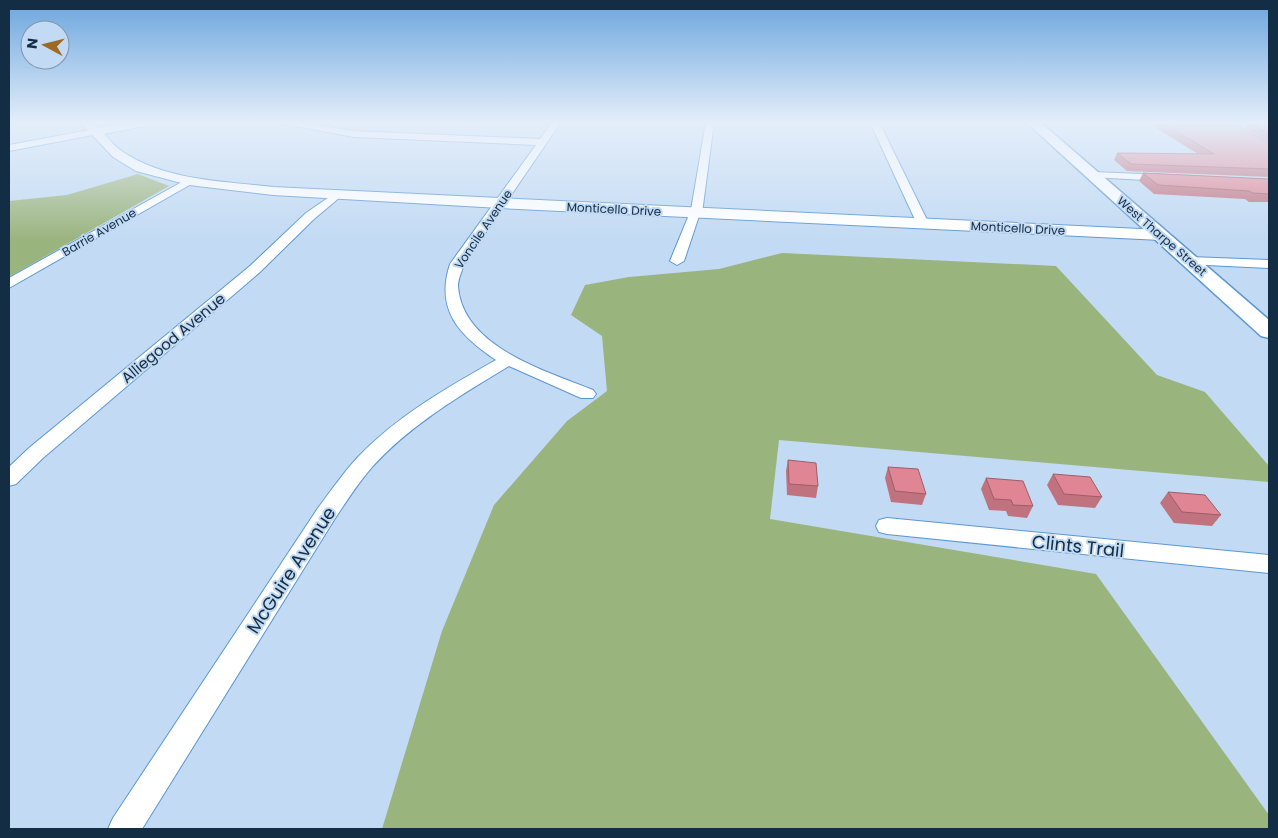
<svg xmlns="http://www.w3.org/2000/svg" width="1278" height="838" font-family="Poppins,sans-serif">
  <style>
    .green { fill: #9ab47e }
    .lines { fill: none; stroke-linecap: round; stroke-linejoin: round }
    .minor-casing { stroke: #5b97d3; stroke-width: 2 }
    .tertiary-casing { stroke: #5b97d3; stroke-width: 2 }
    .secondary-casing { stroke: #5b97d3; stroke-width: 3 }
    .minor { fill: #fff; fill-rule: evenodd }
    .tertiary { fill: #fff; fill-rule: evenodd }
    .secondary { fill: #fff; fill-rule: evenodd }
    .wall { fill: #c1727f }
    .building { fill: #e08594; stroke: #9d5d68 }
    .labels { text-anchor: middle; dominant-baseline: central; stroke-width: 4; stroke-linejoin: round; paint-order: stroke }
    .far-street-label { font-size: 12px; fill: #132d45; stroke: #c2daf3 }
    .street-label { font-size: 15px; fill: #132d45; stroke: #c2daf3 }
    .near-street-label { font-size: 18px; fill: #132d45; stroke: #c2daf3 }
  </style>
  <rect width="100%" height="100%" fill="#c2daf3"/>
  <path class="green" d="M138,174L169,186L9,277V201L67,195Z
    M782,253L1056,266L1157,375L1205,392L1269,466V482L779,440L770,519L1096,574L1269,815V829H382L442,631L494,505L567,421L607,391L602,336L571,315L585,285L629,277L719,269Z"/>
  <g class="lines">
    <g class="minor-casing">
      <path id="minor" d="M274,122H297L354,131L540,139L552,122H561L464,264C462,271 458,279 458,286C462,347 546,371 593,390L596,394L593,398H581L509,366C461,395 410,425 372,467C358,483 346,502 334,520L142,829H108L113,818L318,508C331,491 343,473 358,457C397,416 448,387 496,360C459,335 435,310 450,264L536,145L354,137Z
        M706,122H714L702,213L699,216L684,261L677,265L670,261L691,210Z
        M870,122H879L929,224L927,227H919L917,224Z
        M95,129L98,130V134L9,151V145Z
        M1093,172L1166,175L1171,178L1166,181L1089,177V173Z
        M189,178L194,181L193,183L9,288V278Z
        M335,193L341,196L339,198L314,219L260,272L43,458L16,484L9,486V467L29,448L250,266L306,213Z
        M1190,257L1269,260V268L1185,264L1183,261L1185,258Z
        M887,518L1269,555V573L887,534L879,532L876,526L879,520Z"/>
    </g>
    <g class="tertiary-casing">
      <path id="tertiary" d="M80,122H92L98,128L129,122H155L150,125L104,134C110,140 116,148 123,152C167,181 223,181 273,187L1161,230L1169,235L1161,240L500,208L273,195L189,185L136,171L113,157Z"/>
    </g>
    <g class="secondary-casing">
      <path id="secondary" d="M1026,122H1040L1269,320V338L1261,336Z"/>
    </g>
    <use href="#minor" class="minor"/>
    <use href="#tertiary" class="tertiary"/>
    <use href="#secondary" class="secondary"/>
  </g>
  <path class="wall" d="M1155,122H1231L1269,143V177L1127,171L1114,160L1117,153L1198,154L1153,126Z
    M1249,122H1269V142L1246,129Z
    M1143,173L1269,179V202H1249L1245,199L1154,194L1139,181Z
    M788,460L818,486L816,498L787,495L786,471Z
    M888,467L926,494L922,505L891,502L885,478Z
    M1053,474L1102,497L1095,508L1058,505L1047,485Z
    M986,478L1033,506L1027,518L1008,516L1006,511L989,510L981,489Z
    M1168,492L1221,515L1212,526L1174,523L1160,503Z"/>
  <path class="building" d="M1161,122H1231L1269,143V169L1131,164L1117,153L1214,154Z
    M1250,122H1269V133Z
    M1143,173L1269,179V194L1253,193L1249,191L1158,185Z
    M788,460L816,463L818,486L789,484Z
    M888,467L918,469L926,494L895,491Z
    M1053,474L1090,477L1102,497L1064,494Z
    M986,478L1023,481L1033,506L1013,505L1011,500L994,499Z
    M1168,492L1205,495L1221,515L1182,512Z"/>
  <linearGradient id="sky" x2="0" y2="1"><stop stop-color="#6ba5dd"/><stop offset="0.51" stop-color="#e4eefa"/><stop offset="1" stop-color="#e4eefa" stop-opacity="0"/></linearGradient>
  <rect width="1278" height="240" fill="url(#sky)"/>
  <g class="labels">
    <g class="far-street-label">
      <text transform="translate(614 209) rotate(3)">Monticello Drive</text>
      <text transform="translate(1018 228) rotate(3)">Monticello Drive</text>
      <text transform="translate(483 229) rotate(-56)">Voncile Avenue</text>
      <text transform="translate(99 232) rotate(-30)">Barrie Avenue</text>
      <text transform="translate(1162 236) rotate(41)">West Tharpe Street</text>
    </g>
    <g class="street-label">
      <text transform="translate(173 338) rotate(-40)">Alliegood Avenue</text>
    </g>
    <g class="near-street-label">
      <text transform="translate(1078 546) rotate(6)">Clints Trail</text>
      <text transform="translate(291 570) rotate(-57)">McGuire Avenue</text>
    </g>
  </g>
  <rect width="1278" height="838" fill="none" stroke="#132d45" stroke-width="20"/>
  <g transform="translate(45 45) rotate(277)"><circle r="24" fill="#c2daf3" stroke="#7c95ad"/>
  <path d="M0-4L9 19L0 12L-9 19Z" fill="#9e6922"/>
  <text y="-8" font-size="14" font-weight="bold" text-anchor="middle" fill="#132d45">N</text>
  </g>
</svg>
